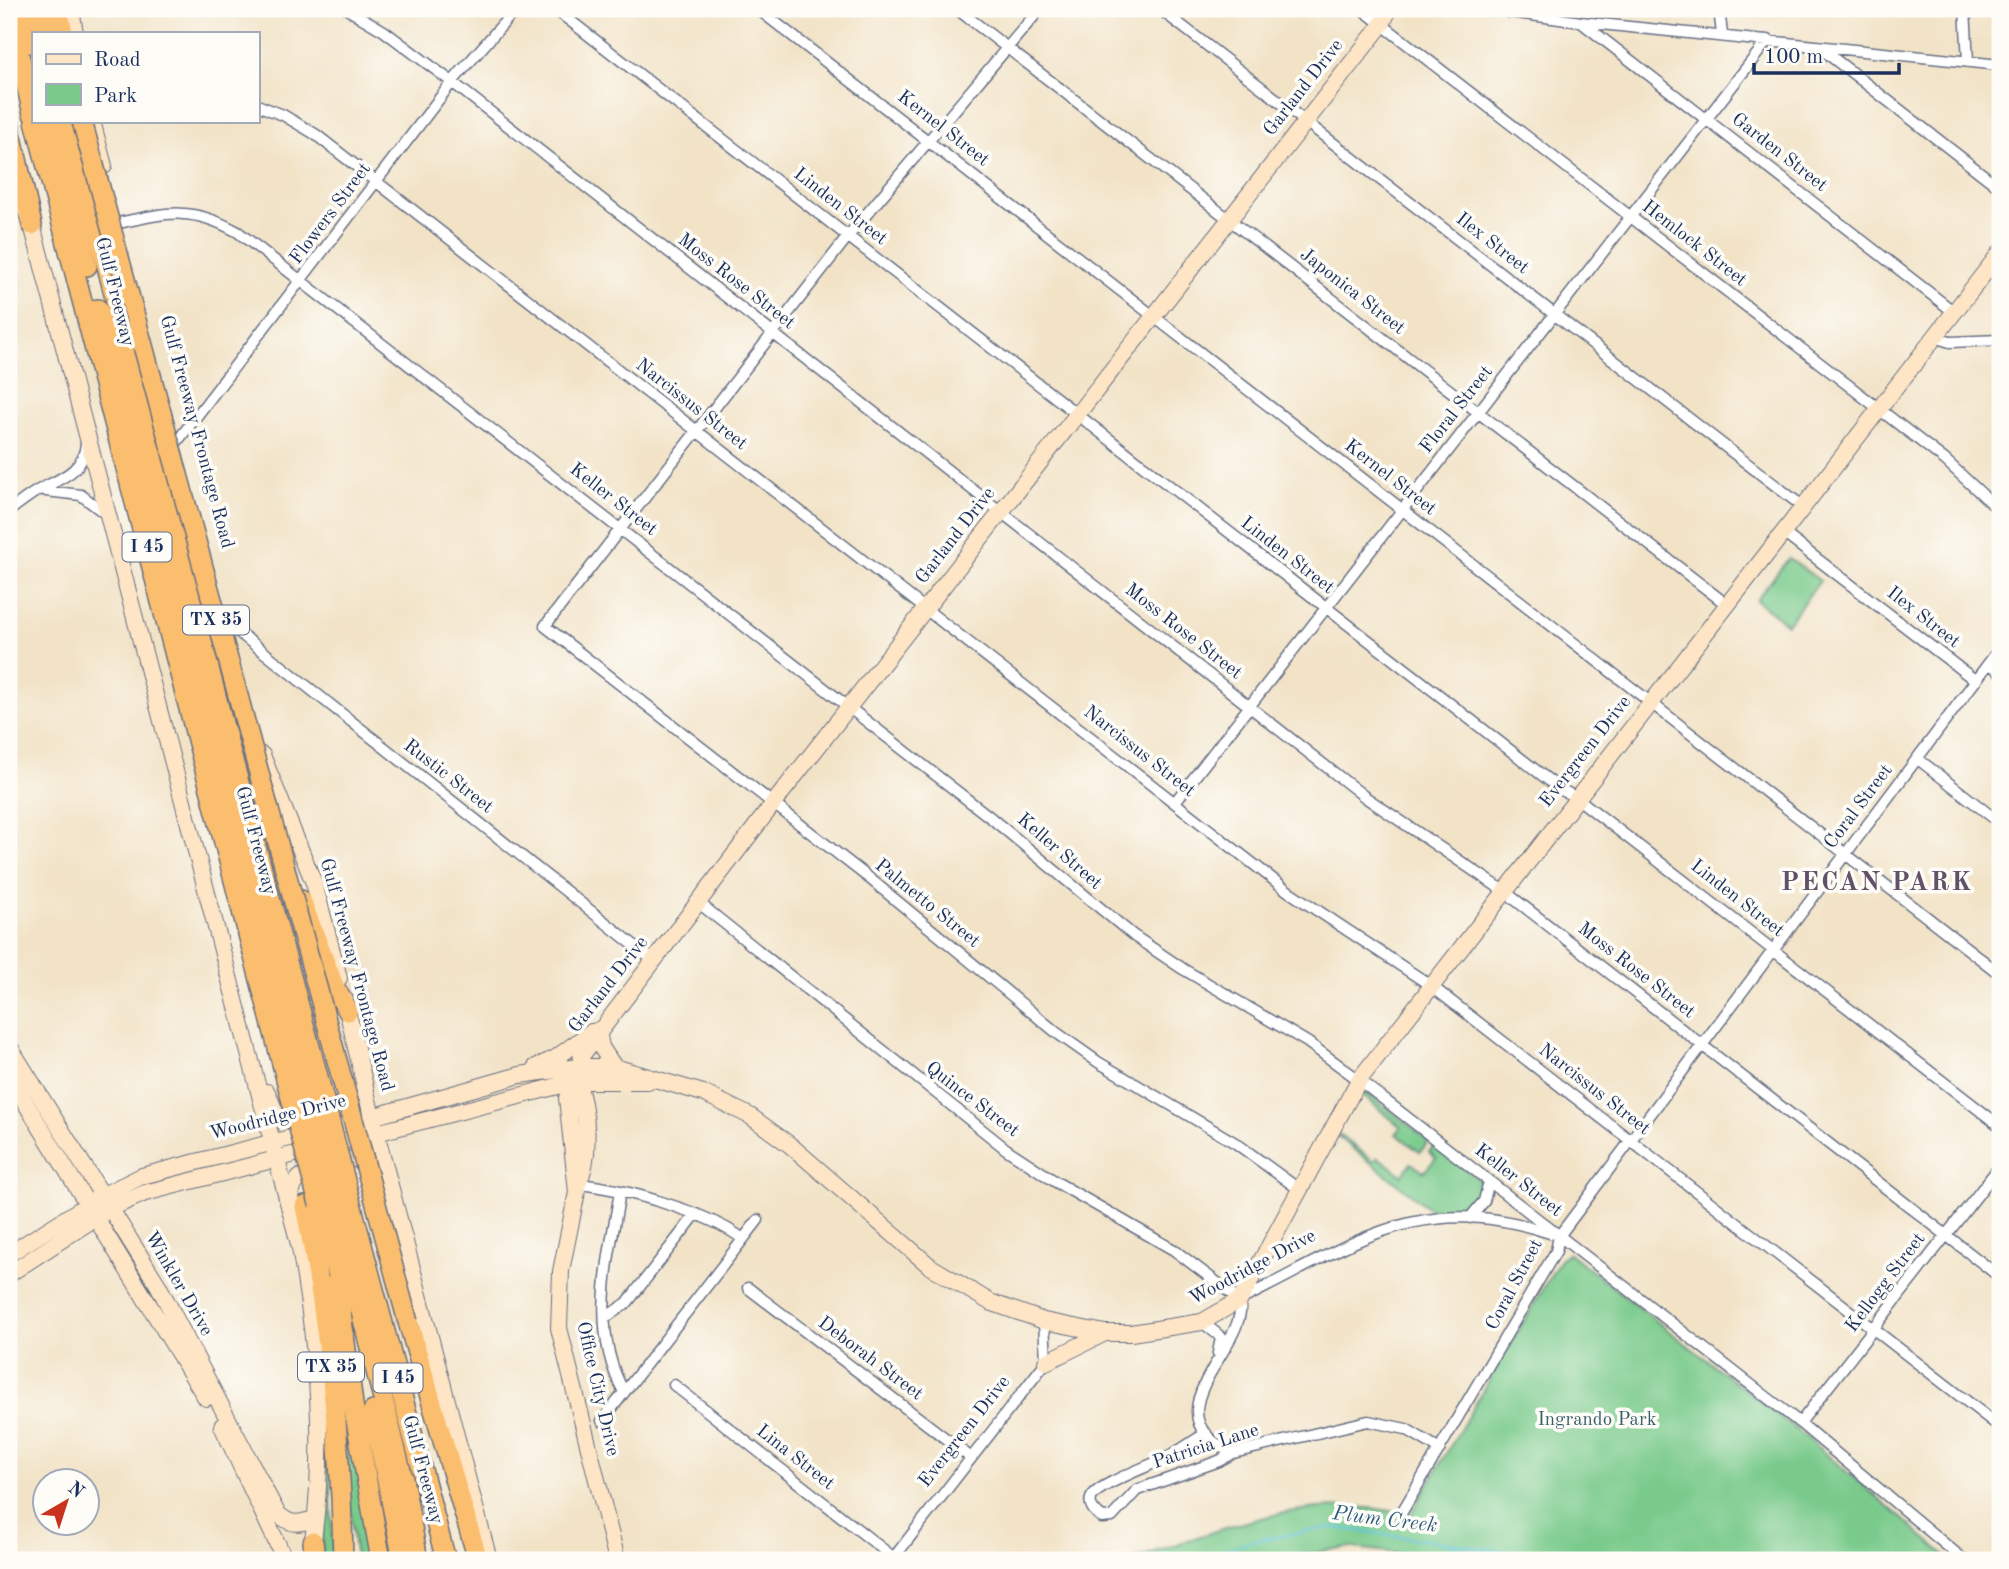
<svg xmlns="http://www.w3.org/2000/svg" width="2009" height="1569" font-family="'Old Standard TT',serif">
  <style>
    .green { fill: #79ca8b; stroke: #4a7c74; stroke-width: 2 }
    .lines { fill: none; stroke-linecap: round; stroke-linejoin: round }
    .stream { stroke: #58c1d3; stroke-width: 2.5 }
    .street-casing { stroke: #666e83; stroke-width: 13 }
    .secondary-casing { stroke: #666e83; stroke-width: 18 }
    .highway-casing { stroke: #666e83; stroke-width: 22 }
    .street { stroke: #fff; stroke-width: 10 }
    .secondary { stroke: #fde5c5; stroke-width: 16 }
    .highway { stroke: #fabe6e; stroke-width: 19 }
    .highway-bridge-casing { stroke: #666e83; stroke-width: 22; stroke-linecap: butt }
    .highway-bridge { stroke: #fabe6e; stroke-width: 19 }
    .labels { text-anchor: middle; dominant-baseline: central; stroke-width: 7; stroke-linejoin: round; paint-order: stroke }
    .shield { fill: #fdfcf7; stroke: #5f6c8c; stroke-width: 2 }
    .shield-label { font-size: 18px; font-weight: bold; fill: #1b2f5e }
    .street-label { font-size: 19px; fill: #1b2f5e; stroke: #fdfcf7 }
    .park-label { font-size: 19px; fill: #375e6c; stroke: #fdfcf7 }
    .water-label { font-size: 21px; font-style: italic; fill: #2d5b81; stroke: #fdfcf7 }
    .district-label { font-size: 26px; font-weight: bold; letter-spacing: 2px; fill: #625268; stroke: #fdfcf7 }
  </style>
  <rect width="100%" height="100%" fill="#fdfcf7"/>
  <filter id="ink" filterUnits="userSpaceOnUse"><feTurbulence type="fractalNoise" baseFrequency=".0143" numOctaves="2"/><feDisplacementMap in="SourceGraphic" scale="14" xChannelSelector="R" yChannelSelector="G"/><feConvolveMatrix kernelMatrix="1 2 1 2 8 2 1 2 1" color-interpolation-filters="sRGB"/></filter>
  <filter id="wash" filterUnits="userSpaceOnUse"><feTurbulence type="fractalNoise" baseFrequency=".00686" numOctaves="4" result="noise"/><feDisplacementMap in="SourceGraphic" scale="28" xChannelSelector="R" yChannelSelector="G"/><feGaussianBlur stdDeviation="1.57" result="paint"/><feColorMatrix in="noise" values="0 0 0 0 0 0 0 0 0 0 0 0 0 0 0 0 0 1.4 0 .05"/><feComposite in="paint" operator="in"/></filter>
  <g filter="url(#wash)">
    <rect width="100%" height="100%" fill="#f2e3c7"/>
    <path class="green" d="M1789,558L1820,581L1787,624L1756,600Z
      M1365,1091L1429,1141L1420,1152L1396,1134L1401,1127L1362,1095Z
      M1340,1135L1374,1161L1378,1157L1402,1175L1411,1163L1424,1172L1436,1158L1429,1152L1435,1145L1478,1179L1483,1184L1480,1201L1464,1209H1430L1338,1137Z
      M1569,1253L1801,1433L1951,1560H1455L1346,1547L1272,1560H1132C1224,1528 1312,1490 1410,1515L1561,1258Z
      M347,1406L388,1560H356L347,1484Z
      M325,1464L330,1473L333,1560H322Z"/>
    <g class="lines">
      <path class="stream" d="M1199,1560L1248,1542L1330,1527L1571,1560"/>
    </g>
  </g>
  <g filter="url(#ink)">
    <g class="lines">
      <g class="street-casing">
        <path id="street" d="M347,9L384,31L452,82L1365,797L1504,891L2000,1277
          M555,9L1560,789L1577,798L2000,1126
          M758,9L2000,974
          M957,9L1726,604
          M1040,9L849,235L545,626L869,878L1057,1033L1098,1062L1237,1144L1300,1190
          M1160,9L1802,506
          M1362,9L1945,460L2000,511
          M1488,9L1581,22L2000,65
          M1719,9L1722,34
          M1965,9L1968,61
          M1581,22L1954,312
          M1819,47L2000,188
          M257,105L283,115L315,134L1288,891L1430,985L2000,1427
          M119,223C168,212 192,206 238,232L991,818L1134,936L1183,969L1307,1042L1359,1080L1800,1423L1964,1560
          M1934,337L1950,342L2000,340
          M176,443L452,82L516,9
          M46,491L81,495L106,514
          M9,511C18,504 27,497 37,491C59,479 85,472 86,442
          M1782,532L1976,681
          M222,619L654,961
          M1989,663L2000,672
          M1918,759L2000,823
          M1175,802L1768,40
          M699,903L1006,1149L1056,1182L1174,1250L1240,1300
          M578,1184C622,1188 708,1212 743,1239
          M620,1192C609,1258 589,1330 624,1392
          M1470,1218L1484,1201L1489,1181
          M748,1288L970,1457
          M1240,1300C1353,1245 1417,1189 1550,1233
          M605,1318L627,1303L696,1214
          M1202,1322L1221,1337L1218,1353
          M674,1385L894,1558
          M602,1421L758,1220
          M1800,1423L2000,1166
          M1206,1433C1195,1440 1184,1448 1173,1454C1156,1464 1103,1482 1093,1495C1086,1504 1095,1512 1102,1518L1112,1517L1137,1490L1219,1461L1233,1453L1368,1421L1406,1429L1440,1449
          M1233,1453C1144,1414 1249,1348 1240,1300
          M1402,1512L1556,1251L1559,1236L2000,648
          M892,1560L1046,1362L1044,1321"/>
      </g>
      <g class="secondary-casing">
        <path id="secondary" d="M71,9L75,33
          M92,121L104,166
          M9,171L32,225L300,1248C318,1350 327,1452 311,1554
          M262,755L314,883L339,978
          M345,1000L372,1117L489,1560
          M598,1030L601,1047L614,1067
          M9,1046L158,1285L277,1513C291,1526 298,1524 315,1519
          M536,1067L556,1058L591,1032
          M9,1076L206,1398
          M577,1081C587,1110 592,1155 578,1184
          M267,1092L276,1114L287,1120L345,1104L354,1093
          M290,1201C290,1167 330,1166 357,1158L372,1167
          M9,1254L101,1196L142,1176L372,1117L520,1075L578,1067H614L703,1093L750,1116L790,1145L931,1267L990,1302L1044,1321L1105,1333H1131L1202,1322L1240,1300L1359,1080L2000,253
          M9,1274L109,1209L145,1193L577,1081H648
          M1046,1362L1105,1333
          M222,1426L285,1560
          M617,1560L559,1328L561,1271L577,1192L567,1098L577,1081L582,1055L773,804L1382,24L1389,9"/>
      </g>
      <g class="highway-casing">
        <path id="highway" d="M25,9L33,44
          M43,9L49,33
          M58,9L63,33
          M9,11L33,114
          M35,121L286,1079
          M52,121L87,266
          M70,121L224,727L316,1069
          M9,124L32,225
          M98,309L300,1073
          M301,900L334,986L348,1011
          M349,1196L446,1560
          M333,1201L403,1478L418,1560
          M319,1204L343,1294
          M305,1206C329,1322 341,1441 343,1560
          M337,1281L353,1404L381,1560
          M408,1322L478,1560
          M373,1411L403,1560
          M313,1542L315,1560"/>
      </g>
      <use href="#street" class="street"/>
      <use href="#secondary" class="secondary"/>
      <use href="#highway" class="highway"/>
      <g class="highway-bridge-casing">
        <path id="highway-bridge" d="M82,121C189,521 300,921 408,1322
          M316,1069L349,1196
          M300,1073L333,1201
          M286,1079L319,1204"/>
      </g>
      <use href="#highway-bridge" class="highway-bridge"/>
    </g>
  </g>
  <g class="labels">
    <g class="shield">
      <rect x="122.5" y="532.5" width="49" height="29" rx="5"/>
      <rect x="183" y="605.5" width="66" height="29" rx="5"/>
      <rect x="298" y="1352.5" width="66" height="29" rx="5"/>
      <rect x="373.5" y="1363.5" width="49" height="29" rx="5"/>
    </g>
    <g class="shield-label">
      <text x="147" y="547">I 45</text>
      <text x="216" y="620">TX 35</text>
      <text x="331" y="1367">TX 35</text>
      <text x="398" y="1378">I 45</text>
    </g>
    <g class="street-label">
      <text transform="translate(1304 88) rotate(-52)">Garland Drive</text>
      <text transform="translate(943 129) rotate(38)">Kernel Street</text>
      <text transform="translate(1779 153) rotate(38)">Garden Street</text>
      <text transform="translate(840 207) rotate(38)">Linden Street</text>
      <text transform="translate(331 214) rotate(-53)">Flowers Street</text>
      <text transform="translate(1492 244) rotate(38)">Ilex Street</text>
      <text transform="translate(1694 244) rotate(38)">Hemlock Street</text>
      <text transform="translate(736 282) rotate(38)">Moss Rose Street</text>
      <text transform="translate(114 292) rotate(76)">Gulf Freeway</text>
      <text transform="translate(1352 292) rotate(38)">Japonica Street</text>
      <text transform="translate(691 405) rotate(38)">Narcissus Street</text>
      <text transform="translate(1457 410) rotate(-52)">Floral Street</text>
      <text transform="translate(196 432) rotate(75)">Gulf Freeway Frontage Road</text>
      <text transform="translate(1390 478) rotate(38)">Kernel Street</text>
      <text transform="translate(613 500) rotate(38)">Keller Street</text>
      <text transform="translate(956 536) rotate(-52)">Garland Drive</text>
      <text transform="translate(1287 556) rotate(38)">Linden Street</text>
      <text transform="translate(1923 618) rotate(38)">Ilex Street</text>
      <text transform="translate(1183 632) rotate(38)">Moss Rose Street</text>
      <text transform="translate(1139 752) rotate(38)">Narcissus Street</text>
      <text transform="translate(1586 752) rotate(-52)">Evergreen Drive</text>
      <text transform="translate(448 777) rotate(38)">Rustic Street</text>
      <text transform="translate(1859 807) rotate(-53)">Coral Street</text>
      <text transform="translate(255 841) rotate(75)">Gulf Freeway</text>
      <text transform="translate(1059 852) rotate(41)">Keller Street</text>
      <text transform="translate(1737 899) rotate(38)">Linden Street</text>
      <text transform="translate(927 904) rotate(39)">Palmetto Street</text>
      <text transform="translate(1636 971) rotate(38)">Moss Rose Street</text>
      <text transform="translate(356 975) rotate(75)">Gulf Freeway Frontage Road</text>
      <text transform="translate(609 985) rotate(-52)">Garland Drive</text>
      <text transform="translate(1594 1090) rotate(38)">Narcissus Street</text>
      <text transform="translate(972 1100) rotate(37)">Quince Street</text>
      <text transform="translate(278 1118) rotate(-14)">Woodridge Drive</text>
      <text transform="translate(1518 1181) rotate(38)">Keller Street</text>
      <text transform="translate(1253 1268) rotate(-28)">Woodridge Drive</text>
      <text transform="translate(1886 1283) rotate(-53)">Kellogg Street</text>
      <text transform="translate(178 1284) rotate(60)">Winkler Drive</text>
      <text transform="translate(1515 1285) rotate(-62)">Coral Street</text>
      <text transform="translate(870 1359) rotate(37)">Deborah Street</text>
      <text transform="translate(597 1389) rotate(77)">Office City Drive</text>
      <text transform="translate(965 1432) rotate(-52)">Evergreen Drive</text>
      <text transform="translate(1206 1447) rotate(-18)">Patricia Lane</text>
      <text transform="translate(795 1458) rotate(38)">Lina Street</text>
      <text transform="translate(422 1470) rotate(75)">Gulf Freeway</text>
    </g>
    <g class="park-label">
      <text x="1597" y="1420">Ingrando Park</text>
    </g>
    <g class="water-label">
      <text transform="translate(1385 1520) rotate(7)">Plum Creek</text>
    </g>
    <g class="district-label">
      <text x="1877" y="883">PECAN PARK</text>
    </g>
  </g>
  <rect width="2009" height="1569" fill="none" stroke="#fdfcf7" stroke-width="35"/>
  <rect x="32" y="32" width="228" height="91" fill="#fdfcf7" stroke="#a3aaba" stroke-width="2"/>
  <rect x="46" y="54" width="35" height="10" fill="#fde5c5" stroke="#a3aaba" stroke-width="2"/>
  <text x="94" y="66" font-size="21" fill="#1b2f5e">Road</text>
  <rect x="46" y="84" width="35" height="21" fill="#79ca8b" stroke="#a3aaba" stroke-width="2"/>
  <text x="94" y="102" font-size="21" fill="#1b2f5e">Park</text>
  <g transform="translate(66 1502) rotate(39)"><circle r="33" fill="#fdfcf7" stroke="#a3aaba" stroke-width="2"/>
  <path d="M0-5L12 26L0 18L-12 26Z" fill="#c8321e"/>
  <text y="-10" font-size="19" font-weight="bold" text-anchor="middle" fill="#1b2f5e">N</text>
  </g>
  <path d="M1754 63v10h145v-10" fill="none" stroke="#1b2f5e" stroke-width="3.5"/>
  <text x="1764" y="63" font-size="21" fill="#1b2f5e" stroke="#fdfcf7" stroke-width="5" paint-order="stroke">100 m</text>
</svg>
